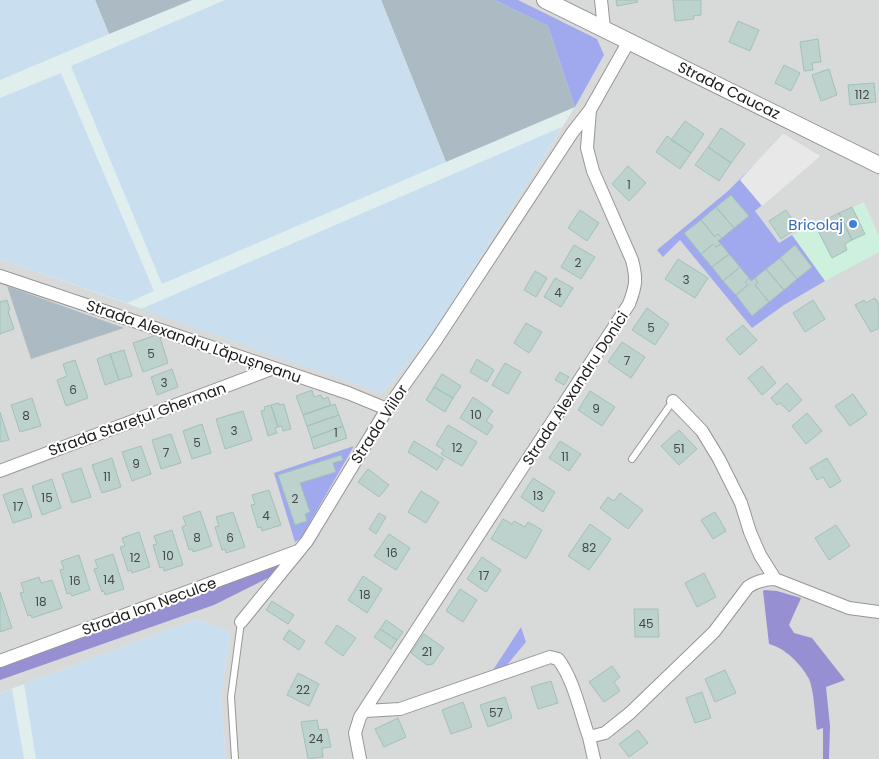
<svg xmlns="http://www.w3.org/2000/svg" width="879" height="759" font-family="Poppins,sans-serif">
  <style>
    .residential { fill: #d8dad9 }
    .commercial { fill: #cdf1dc }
    .construction { fill: #abbac3 }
    .farmland { fill: #c9deef }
    .grass { fill: #a0a9ee }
    .forest { fill: #9690d2 }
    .parking { fill: #e8e8e8 }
    .building { fill: #bdd1cd; stroke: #a1c1bb }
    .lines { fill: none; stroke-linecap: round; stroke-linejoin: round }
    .service-casing { stroke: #969696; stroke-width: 8 }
    .minor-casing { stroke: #969696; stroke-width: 14 }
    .tertiary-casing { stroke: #969696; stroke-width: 18 }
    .service { stroke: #fff; stroke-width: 6 }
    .minor { stroke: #fff; stroke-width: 12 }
    .tertiary { stroke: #fff; stroke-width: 16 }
    .shop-dot { fill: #3f7fe0; stroke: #fff; stroke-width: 2 }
    .labels { text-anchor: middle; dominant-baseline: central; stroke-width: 4; stroke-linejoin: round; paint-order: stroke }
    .number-label { font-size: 12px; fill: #444948 }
    .street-label { font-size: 15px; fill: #1c1c1c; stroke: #fff }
    .shop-label { font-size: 15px; fill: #366cbe; stroke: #fff; text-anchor: end }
  </style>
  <rect width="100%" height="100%" fill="#e0eeee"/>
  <path class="residential" d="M495,0H879V759H226L221,698L230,632L197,619L0,693V259L382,393L431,336L575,107L548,26Z"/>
  <path class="commercial" d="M864,202L879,236V252L825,281L792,235Z"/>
  <path class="construction" d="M95,0H192L109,34Z
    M381,0H495L548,26L575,107L446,162Z
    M7,286L124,328L31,359Z"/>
  <path class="farmland" d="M0,0H95L109,34L0,80Z
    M225,0H381L446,162L162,284L71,66Z
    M61,73L154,291L127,303L0,259V98Z
    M562,127L431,336L382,393L141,309Z
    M197,619L230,632L221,698L226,759H36L24,684Z
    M12,689L24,759H0V693Z"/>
  <path class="grass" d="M495,0H518L597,39L604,55L575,107L548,26Z
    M783,133L821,156L755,211L779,243L792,235L825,281L784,305L752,328L680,240L663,257L657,250L728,191L758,161Z
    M354,446L301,538L295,542L274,473Z
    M521,627L526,642L507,665L493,670Z"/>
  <path class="forest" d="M280,564L270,577L214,605L0,680V665Z
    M765,590L777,591L801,598L789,625L794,633L812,638L845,680L826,687L830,726L829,759H823V728L817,730C815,717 814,690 809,679C801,664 785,648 769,644L763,591Z"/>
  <path class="parking" d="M783,133L821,156L762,206L740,180Z"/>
  <path class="building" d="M616,0H637L638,2L617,6Z
    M673,0H701V15L693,16L694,19L675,21Z
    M738,21L759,30L750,51L729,42Z
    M818,39L821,62L812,63L813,70L804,71L800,42Z
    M784,65L800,73L791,91L775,83Z
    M829,69L837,95L821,101L812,75Z
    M874,83L876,102L850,105L848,85Z
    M685,121L704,134L691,153L671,140Z
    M721,128L745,144L731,163L708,147Z
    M667,136L691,153L680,169L656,152Z
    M708,147L731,163L719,181L695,165Z
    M628,166L646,183L629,201L612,184Z
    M731,195L749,216L734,228L716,207Z
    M716,207L734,228L722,238L718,234L715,237L701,220Z
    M852,207L865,234L852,240L839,213Z
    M580,210L599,223L587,241L568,228Z
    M786,210L798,228L781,239L769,221Z
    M839,213L852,240L845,244L847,250L832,258L815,225Z
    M701,220L715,237L718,234L722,238L718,241L721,244L716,247L713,244L701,254L684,233Z
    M713,244L716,247L721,244L729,254L712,267L701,254Z
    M574,245L595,257L581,279L561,267Z
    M795,245L812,267L797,279L780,258Z
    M729,254L740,267L723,281L712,267Z
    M780,258L797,279L784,290L766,269Z
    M678,259L708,278L695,298L665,279Z
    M740,267L749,278L745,282L748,285L736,295L723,281Z
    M766,269L784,290L769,302L755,285L758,283L755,278Z
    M535,271L547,278L536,297L524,290Z
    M555,278L573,288L561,307L544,297Z
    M749,278L751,281L755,278L758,283L755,285L769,302L752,316L736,295L748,285L745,282Z
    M875,298L879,305V328L871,332L855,305L864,300L866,303Z
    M7,300L10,310L8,311L14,329L0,334V302Z
    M813,300L825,319L805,332L793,313Z
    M647,308L669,324L655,345L632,330Z
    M526,323L542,332L529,353L514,343Z
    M743,325L757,340L740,355L726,339Z
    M159,334L168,363L143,372L133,343Z
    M622,342L645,357L631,378L608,362Z
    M124,350L132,376L119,380L110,354Z
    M110,354L119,380L105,385L97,359Z
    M477,359L494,370L487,382L470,372Z
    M75,360L88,398L66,406L57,380L67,376L63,364Z
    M505,363L521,372L508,394L492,385Z
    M762,366L776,383L762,395L748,378Z
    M172,369L178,387L157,395L151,377Z
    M560,372L569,377L564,385L555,380Z
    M442,374L461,386L453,398L434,387Z
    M787,383L802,400L789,412L780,403L777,405L771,398Z
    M434,387L453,398L445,412L426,400Z
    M312,390L314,397L321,395L323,399L328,397L331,405L303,415L296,396Z
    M590,391L615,407L602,426L578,410Z
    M853,394L867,414L850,426L835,406Z
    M473,397L493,411L486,421L493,426L487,435L460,418Z
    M32,398L41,426L20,432L11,405Z
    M279,403V405L284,404L291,429L283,431L282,426L278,427L271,405Z
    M335,404L339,415L307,426L303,415Z
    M271,405L278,427L275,428L277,433L268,436L261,411L265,410L264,407Z
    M243,411L252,440L225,449L216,419Z
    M0,412L9,440L0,442Z
    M807,413L822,431L806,444L792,426Z
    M339,415L343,426L311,438L307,426Z
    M202,424L211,453L192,459L183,431Z
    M448,425L477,442L462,466L441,454L444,450L436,445Z
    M343,426L347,438L314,449L311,438Z
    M679,430L697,449L679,465L661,446Z
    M171,434L181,463L161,469L152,440Z
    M414,441L444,459L437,470L408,452Z
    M560,441L581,454L569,471L549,458Z
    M141,446L151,474L132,481L122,452Z
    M341,455L343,460L333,463L336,472L300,483L310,512L305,514L307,521L295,525L278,475Z
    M112,458L121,487L102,493L92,465Z
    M827,458L841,481L830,488L823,477L817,480L810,468Z
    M81,468L91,497L72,503L62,474Z
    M368,469L389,485L379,497L358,482Z
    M533,478L555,492L543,512L521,497Z
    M52,479L61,508L42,515L32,486Z
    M22,488L32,517L13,523L3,495Z
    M269,490L281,525L262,531L261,527L258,528L251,505L255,504L252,495Z
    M421,491L439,502L426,523L408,512Z
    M620,493L643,510L628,529L600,508L608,497L614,501Z
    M200,511L212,546L193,552L192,549L189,550L182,527L186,525L183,517Z
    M233,512L245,547L226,553L225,549L222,550L215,527L219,526L216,517Z
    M715,512L726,531L713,539L701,520Z
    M379,513L386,517L376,534L369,529Z
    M503,519L512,524L514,521L525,527L528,522L542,530L526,559L491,539Z
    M590,524L611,539L589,570L568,556Z
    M836,525L850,546L829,560L815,538Z
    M172,530L183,565L164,571L163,567L160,568L153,545L157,544L154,536Z
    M139,532L150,567L132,573L131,570L128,571L120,547L125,546L122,538Z
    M389,534L410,548L396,570L374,556Z
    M113,554L124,589L105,595L104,591L102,592L94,569L98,568L95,560Z
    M79,555L90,590L72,596L70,593L67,594L60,570L64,569L61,561Z
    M482,557L501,570L486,592L467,579Z
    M704,573L716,597L697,607L685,583Z
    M363,576L382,589L367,613L348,600Z
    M39,577L41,583L52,580L62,608L32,618L31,615L28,616L20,593L24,592L21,583Z
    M460,589L477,600L463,622L446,611Z
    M0,592L12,628L0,632Z
    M272,601L294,615L288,624L266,610Z
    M634,609H658L659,637H635Z
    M386,620L403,632L397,640L380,629Z
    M337,625L356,638L343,656L325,643Z
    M380,629L397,640L391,649L374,637Z
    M289,630L305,641L299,650L283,639Z
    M424,634L444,648L433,664L427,665L411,653Z
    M612,666L620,677L614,682L620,691L604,702L589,682Z
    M725,670L736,693L715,702L705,679Z
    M298,673L319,684L309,706L287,695Z
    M551,681L558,703L538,709L531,687Z
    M702,692L711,718L695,723L686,698Z
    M505,697L512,718L488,727L480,705Z
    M463,702L472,727L451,734L442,710Z
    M398,718L406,737L384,747L375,729Z
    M317,720L319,730L327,729L331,747L322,748L323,757L308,759L301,722Z
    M638,730L648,743L629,757L619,744Z"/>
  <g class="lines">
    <g class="service-casing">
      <path id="service" d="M632,459L673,401
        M235,759L231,697L241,622"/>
    </g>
    <g class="minor-casing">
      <path id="minor" d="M601,0L604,28
        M0,276L348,393L387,409
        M673,401L702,431L719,459L741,503L750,532L760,555L775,579
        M0,471L274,368
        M241,622L307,541L387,409L436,340L572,133L590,110
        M0,661L298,551
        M365,711L400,709L550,657L558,659C574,680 580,712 589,737L605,733L630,713L714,632L748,587C757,581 764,579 775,579L849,608L879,612
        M589,737L594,759
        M360,759L355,733L360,717L629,304C636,286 637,279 632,260L593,171L587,148L590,110L629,41"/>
    </g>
    <g class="tertiary-casing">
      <path id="tertiary" d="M545,0L879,165"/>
    </g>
    <use href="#service" class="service"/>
    <use href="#minor" class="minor"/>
    <use href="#tertiary" class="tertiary"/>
  </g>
  <circle class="shop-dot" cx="853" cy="224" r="5"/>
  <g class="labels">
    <g class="number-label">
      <text x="862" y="94">112</text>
      <text x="629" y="184">1</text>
      <text x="578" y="262">2</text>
      <text x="686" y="279">3</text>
      <text x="558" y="292">4</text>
      <text x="651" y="327">5</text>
      <text x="151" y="353">5</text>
      <text x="627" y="360">7</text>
      <text x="164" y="382">3</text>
      <text x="73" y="389">6</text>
      <text x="596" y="408">9</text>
      <text x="476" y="414">10</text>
      <text x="26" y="415">8</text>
      <text x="234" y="430">3</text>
      <text x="336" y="432">1</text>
      <text x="197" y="442">5</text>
      <text x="457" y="447">12</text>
      <text x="679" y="448">51</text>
      <text x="166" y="452">7</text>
      <text x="565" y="456">11</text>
      <text x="136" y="463">9</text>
      <text x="107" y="476">11</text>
      <text x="538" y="495">13</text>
      <text x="47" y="497">15</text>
      <text x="295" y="498">2</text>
      <text x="18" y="506">17</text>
      <text x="266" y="515">4</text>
      <text x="197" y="537">8</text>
      <text x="230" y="537">6</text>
      <text x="589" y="547">82</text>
      <text x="392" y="552">16</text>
      <text x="168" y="555">10</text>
      <text x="135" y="557">12</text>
      <text x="484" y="575">17</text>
      <text x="109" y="579">14</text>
      <text x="75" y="580">16</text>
      <text x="365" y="594">18</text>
      <text x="41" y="601">18</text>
      <text x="646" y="623">45</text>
      <text x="427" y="651">21</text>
      <text x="303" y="689">22</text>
      <text x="496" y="712">57</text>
      <text x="316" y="738">24</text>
    </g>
    <g class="street-label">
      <text transform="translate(729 90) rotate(26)">Strada Caucaz</text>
      <text transform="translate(194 341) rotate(19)">Strada Alexandru Lăpușneanu</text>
      <text transform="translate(575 388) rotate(-57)">Strada Alexandru Donici</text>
      <text transform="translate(137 419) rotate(-20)">Strada Starețul Gherman</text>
      <text transform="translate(379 424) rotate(-57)">Strada Viilor</text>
      <text transform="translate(149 606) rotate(-20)">Strada Ion Neculce</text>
    </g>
    <g class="shop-label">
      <text x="843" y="224">Bricolaj</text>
    </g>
  </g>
</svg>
